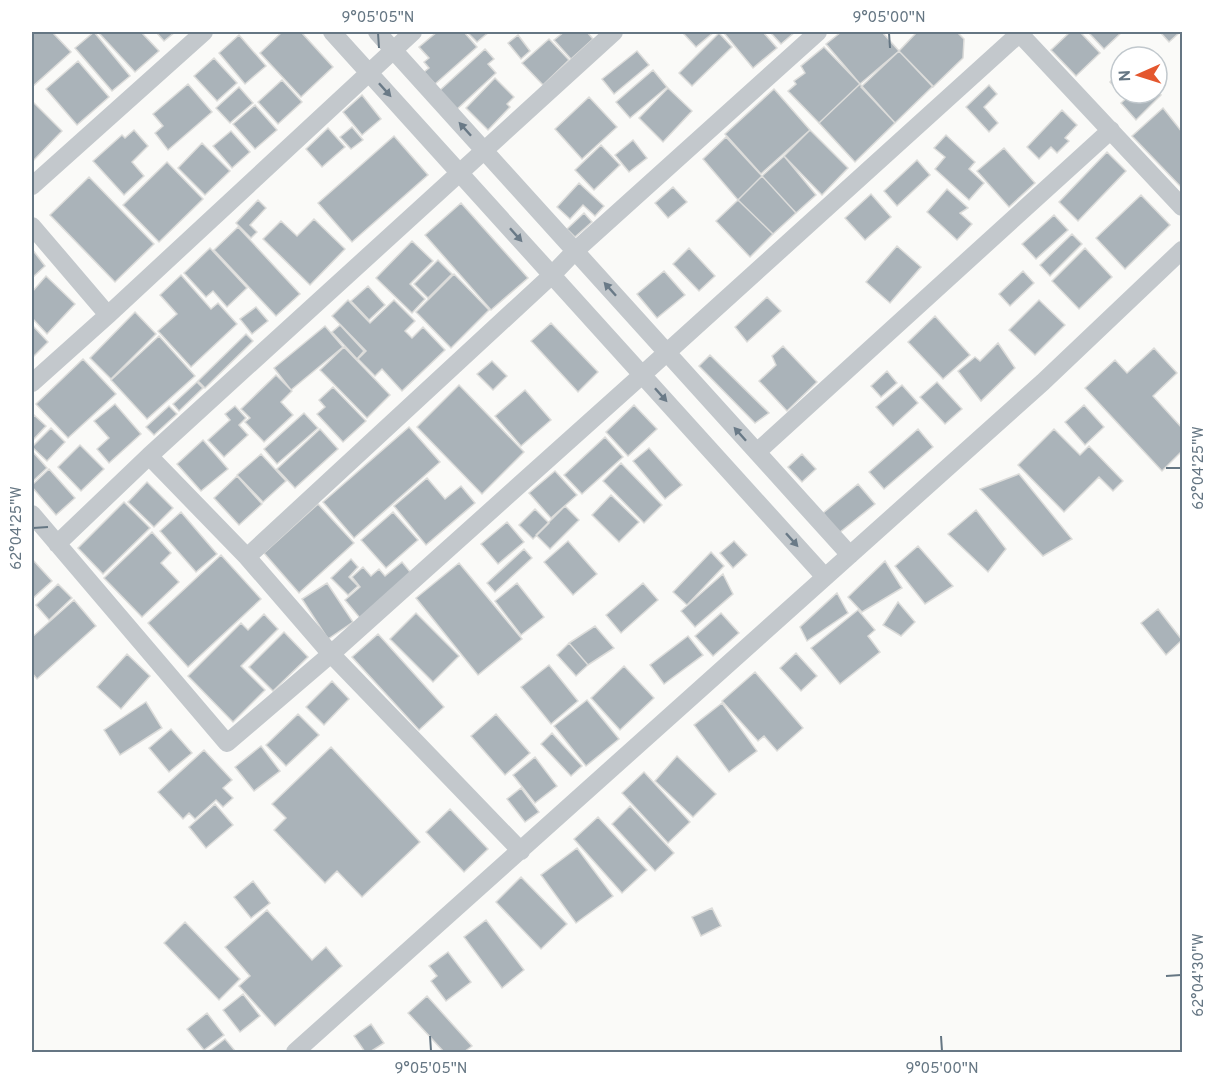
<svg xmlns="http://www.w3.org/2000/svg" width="1214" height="1084" font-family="Overpass,sans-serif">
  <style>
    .building { fill: #aab3b9; stroke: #dcdcda; stroke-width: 1.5 }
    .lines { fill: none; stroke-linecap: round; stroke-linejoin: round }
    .minor { stroke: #c3c8cc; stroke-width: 18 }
    .oneway { fill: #6a7a87 }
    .ticks { fill: none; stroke: #657683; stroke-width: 2 }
    .neatline { fill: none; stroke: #657683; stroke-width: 2 }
    .ticks-label { font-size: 15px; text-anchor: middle; fill: #657683 }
  </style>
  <rect width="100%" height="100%" fill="#fafaf8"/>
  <path class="building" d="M33,32H52L71,52L32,87V33Z
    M94,32L130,76L112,91L75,48Z
    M98,32H141L159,51L135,72Z
    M156,32H175L164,41Z
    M282,32H301L333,67L301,97L260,53Z
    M437,32H464L477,47L435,84L424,72L429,68L424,62L429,58L419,47Z
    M467,32H489L477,42Z
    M564,32H587L593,39L571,59L554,40Z
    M682,32H714L696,47Z
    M725,32H763L777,48L753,68L724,33Z
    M770,32H795L781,44Z
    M841,32H882L899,51L860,84L826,44Z
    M917,32H957L964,39L963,58L933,87L899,51Z
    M1070,32H1080L1100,53L1076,76L1051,50Z
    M1088,32H1122L1104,49Z
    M1160,32H1178L1179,33L1169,42Z
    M719,33L732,47L692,86L679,73Z
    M239,35L266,66L245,84L219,53Z
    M518,35L530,51L521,59L508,43Z
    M549,39L569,60L543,85L522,63Z
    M824,47L860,84L819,123L788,91L796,84L794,81L805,73L801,66Z
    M485,49L494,59L488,64L496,73L455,111L438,92Z
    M637,51L649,65L614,94L602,79Z
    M899,51L933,86L895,123L861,87Z
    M214,58L237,83L217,101L194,76Z
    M78,61L109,97L77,125L46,89Z
    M653,70L667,87L630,118L616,102Z
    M1121,70V90L1119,92L1110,82Z
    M495,78L514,97L507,104L510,107L488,130L466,108Z
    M282,80L302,102L278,124L258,102Z
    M188,84L212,112L168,150L155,133L163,126L153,114Z
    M860,84L895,123L855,162L819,123Z
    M989,85L997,94L984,107L998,123L989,132L966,107Z
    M239,87L253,103L230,123L216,108Z
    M668,88L692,111L663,142L639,118Z
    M774,89L810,130L761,174L725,134Z
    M1157,90L1161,95L1136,120L1121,103L1132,93H1157Z
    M362,95L381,119L362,135L343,112Z
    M589,97L617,127L582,159L555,129Z
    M32,101L62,131L32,162Z
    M255,105L277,130L255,149L233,124Z
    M1163,108L1182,132V188L1132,136Z
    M1062,110L1077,125L1065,138L1069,141L1057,153L1051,147L1039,159L1027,147Z
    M352,127L363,140L351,149L340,137Z
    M328,128L345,147L322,167L306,149Z
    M134,130L148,146L132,162L144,176L124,195L93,161L122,135L125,138Z
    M810,130L848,168L822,195L784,156Z
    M231,131L250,152L232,168L213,146Z
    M946,135L975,162L969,169L984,183L969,200L935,169L945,157L934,148Z
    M394,136L428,175L352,242L318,203Z
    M726,137L762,176L738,200L703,159Z
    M633,140L647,158L629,172L615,155Z
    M202,143L230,171L205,195L178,168Z
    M601,145L620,165L594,190L575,170Z
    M1004,148L1035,183L1009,207L977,171Z
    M1107,152L1126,171L1078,221L1059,202Z
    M784,156L816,195L796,213L762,176Z
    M917,160L930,175L897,206L884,191Z
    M167,162L203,199L159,242L123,205Z
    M762,176L796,213L773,234L738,200Z
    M89,177L154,244L115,282L50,215Z
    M579,183L604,206L595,216L583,205L570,219L557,207Z
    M673,187L687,202L668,218L655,203Z
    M947,189L968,208L960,213L972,224L957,240L927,212Z
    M871,194L891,217L865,240L845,218Z
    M1141,195L1170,225L1125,269L1096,238Z
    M258,200L266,208L250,225L257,232L251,238L236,223Z
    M738,200L773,234L750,257L716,221Z
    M461,203L528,278L491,310L425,235Z
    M584,213L592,222L575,237L567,229Z
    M1054,215L1068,230L1036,259L1022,244Z
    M314,219L345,249L310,285L263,239L281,221L297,236Z
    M238,227L300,294L276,316L214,250Z
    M1072,234L1082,244L1050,276L1040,265Z
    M412,241L433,261L410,284L425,299L412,313L376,278Z
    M897,246L921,267L890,303L866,282Z
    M210,248L247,288L227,307L213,291L206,297L184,273Z
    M689,248L715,276L699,291L673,264Z
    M1085,248L1112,277L1079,309L1052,281Z
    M32,249L45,266L32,278Z
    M438,260L452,274L428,298L414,284Z
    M664,271L685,295L657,318L637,294Z
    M1023,271L1034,283L1010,306L999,294Z
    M454,274L489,310L451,348L416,312Z
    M181,275L211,309L218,303L237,324L191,367L158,331L177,314L160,295Z
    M46,276L75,304L47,334L32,318V292Z
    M368,286L385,305L369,320L351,301Z
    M767,297L781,311L747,342L735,327Z
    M348,300L370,323L394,300L415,321L405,331L412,338L423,327L445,350L402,391L382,369L375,376L358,359L366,351L332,316Z
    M1039,300L1065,325L1035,355L1009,330Z
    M256,307L268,321L252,334L240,319Z
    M135,312L156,334L111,379L90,358Z
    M935,316L970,355L943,379L908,342Z
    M551,323L598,372L578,392L531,341Z
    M32,325L48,342L32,358Z
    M340,325L364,351L357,359L332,332Z
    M325,326L343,347L291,390L274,368Z
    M246,334L253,341L205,388L198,381Z
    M159,336L195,376L147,419L111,380Z
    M998,343L1015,368L981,401L958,371L975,357L980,361Z
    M783,346L817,382L787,411L759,381L776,365L772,356Z
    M344,347L390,395L367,418L320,370Z
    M1154,348L1177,373L1153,396L1182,428V451L1162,471L1085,388L1115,360L1127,373Z
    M710,355L769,413L755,423L699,366Z
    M83,359L116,394L68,438L36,404Z
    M492,361L507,376L493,390L477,374Z
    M887,371L897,383L881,397L871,386Z
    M276,375L292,391L281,402L293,415L264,442L245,422L250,418L241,409Z
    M197,382L203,388L179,411L173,404Z
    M937,382L962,409L945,424L920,397Z
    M459,385L524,452L482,494L417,427Z
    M902,385L918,403L893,426L876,407Z
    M333,387L366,421L343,442L317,414L325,407L319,400Z
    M525,390L551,420L521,446L495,416Z
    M115,404L141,434L109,463L97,449L109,438L94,421Z
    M634,405L657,429L628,456L606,432Z
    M1084,405L1104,427L1085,445L1065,422Z
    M169,406L177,414L154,435L146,427Z
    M235,406L246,418L239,425L248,435L224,457L208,440L230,420L225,414Z
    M304,413L318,428L277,464L264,449Z
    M34,415L46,426L32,441V418Z
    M409,427L440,462L354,538L323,502Z
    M51,428L65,442L47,461L32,447Z
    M320,429L338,449L295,488L277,469Z
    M918,429L933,447L884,489L869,472Z
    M1054,429L1080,455L1089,446L1123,481L1113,491L1099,477L1064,512L1018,465Z
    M605,437L623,457L582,494L564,475Z
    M203,440L228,469L201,491L177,464Z
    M80,445L104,469L81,491L58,467Z
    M649,448L682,485L665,499L633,461Z
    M32,451L47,468L32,482Z
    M261,454L286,481L263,502L237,475Z
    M802,454L816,469L802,482L788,467Z
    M621,463L662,505L644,523L603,481Z
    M49,469L75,498L56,515L32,487V485Z
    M555,471L577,495L551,518L529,493Z
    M1019,474L1072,539L1043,556L980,489Z
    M237,476L262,504L239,525L214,498Z
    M427,478L445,499L461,486L475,503L426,545L394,506Z
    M147,482L173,508L154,527L128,502Z
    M858,484L875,504L839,533L823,513Z
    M611,495L639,522L619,542L592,515Z
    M124,502L150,528L103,574L78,548Z
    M318,504L354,543L299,593L264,553Z
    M565,506L579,520L550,549L536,535Z
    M535,509L549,523L533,539L519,525Z
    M976,510L1006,549L988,572L948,534Z
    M181,512L217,554L196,572L160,531Z
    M393,512L418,540L386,568L361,540Z
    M507,522L524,542L498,564L481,544Z
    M152,532L171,553L161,563L179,582L142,617L104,578Z
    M568,541L597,574L573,595L544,562Z
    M734,541L747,555L733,568L720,553Z
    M918,546L953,586L925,604L895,566Z
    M524,549L532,558L495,592L487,583Z
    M711,552L724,566L687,605L673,592Z
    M221,555L261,599L188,667L148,623Z
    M32,559L52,581L32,599Z
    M351,559L358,567L349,577L358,586L348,595L331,578Z
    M885,561L902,588L862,612L848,597Z
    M402,562L411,573L360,618L345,600L360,587L352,577L363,567L371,576L379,569L385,576Z
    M459,563L522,639L478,675L416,598Z
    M723,574L733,594L695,627L681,611Z
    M327,583L353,622L328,639L302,599Z
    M517,583L544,617L521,635L495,601Z
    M643,583L658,600L621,633L606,615Z
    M58,584L72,598L49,620L36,605Z
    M837,593L848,613L807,641L800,627Z
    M74,600L96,626L37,679L32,673V637Z
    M898,602L915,622L901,636L883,625Z
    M1158,609L1182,640L1166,655L1141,623Z
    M858,610L875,630L868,636L880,652L840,684L811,648Z
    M416,613L459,656L433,682L390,639Z
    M721,613L739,633L713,656L695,636Z
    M264,614L278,629L241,666L265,690L233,722L188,676L241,623L248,630Z
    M595,626L614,648L588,665L569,643Z
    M284,632L308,657L273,691L249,667Z
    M378,634L444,707L419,730L352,657Z
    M688,636L703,655L664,684L650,665Z
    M569,643L588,665L576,676L557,655Z
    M796,653L817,676L801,691L780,668Z
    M127,654L150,676L121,709L97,687Z
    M549,665L578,701L551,724L521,687Z
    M624,666L654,698L620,730L591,698Z
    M755,672L803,728L777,751L764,736L758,741L722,701Z
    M332,681L349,699L324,725L306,707Z
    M587,700L619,739L586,766L554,726Z
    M146,702L162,728L120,755L104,730Z
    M722,703L757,751L729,772L694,725Z
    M298,714L319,735L286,766L266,745Z
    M496,714L530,753L505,775L471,736Z
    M171,729L192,753L169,772L149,748Z
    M552,733L582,766L571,776L541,744Z
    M261,746L280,771L254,791L235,767Z
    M331,747L420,842L362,897L337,871L325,883L274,830L286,818L272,804Z
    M204,750L232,780L223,788L233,798L223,807L216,800L195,819L189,813L183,819L158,792Z
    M677,756L716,794L693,817L655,781Z
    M535,757L557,786L535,803L513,775Z
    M644,772L690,822L668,843L622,793Z
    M521,788L539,812L525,822L507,799Z
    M215,804L233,825L206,848L189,827Z
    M630,806L674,853L655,871L612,824Z
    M450,809L488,849L464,872L426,832Z
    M598,817L647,870L622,893L574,839Z
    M577,848L613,896L576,923L541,875Z
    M521,877L567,924L541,949L496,902Z
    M253,881L270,903L251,918L234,897Z
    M712,908L721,926L701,936L692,917Z
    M267,910L312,960L326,947L342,966L275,1026L239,986L250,976L225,947Z
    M486,920L524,970L502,988L464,937Z
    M185,922L240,979L219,1000L164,943Z
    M448,952L471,982L446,1001L431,981L437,976L429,966Z
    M243,994L260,1016L240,1032L223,1010Z
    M427,996L472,1046L464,1052H444L408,1013Z
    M207,1013L224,1035L204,1050L187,1029Z
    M371,1024L384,1043L370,1052H365L354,1036Z
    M225,1039L236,1052H208Z"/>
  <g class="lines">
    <path class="minor" d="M332,32L825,577
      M377,32L850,555
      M1015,32L1019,33L1182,207
      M32,186L204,32
      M32,226L108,315
      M32,383L108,315L413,32
      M757,452L1111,130
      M149,456L247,557L331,654L521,851
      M32,514L227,743L331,654L642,375L1021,32
      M57,544L149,456L614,32
      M247,557L552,275L575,251L818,32
      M295,1052L1043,382L1182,250"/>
  </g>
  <defs><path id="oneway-solid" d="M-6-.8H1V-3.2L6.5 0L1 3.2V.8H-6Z" transform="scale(1.5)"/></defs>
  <g class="oneway">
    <use href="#oneway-solid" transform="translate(385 90) rotate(48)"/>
    <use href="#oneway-solid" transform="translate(465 129) rotate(-132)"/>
    <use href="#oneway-solid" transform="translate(516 235) rotate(48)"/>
    <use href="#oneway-solid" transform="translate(610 289) rotate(-132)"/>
    <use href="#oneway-solid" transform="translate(661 395) rotate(48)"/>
    <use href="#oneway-solid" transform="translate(740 434) rotate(-132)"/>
    <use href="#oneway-solid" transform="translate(792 540) rotate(48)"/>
  </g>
  <path class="ticks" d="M378,33L379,48M889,33L890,48M1166,468H1181M33,528L48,527M1166,976L1181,975M430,1036L431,1051M941,1036L942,1051"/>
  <rect width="1214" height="1084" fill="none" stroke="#ffffff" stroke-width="66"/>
  <g transform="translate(1139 75) rotate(267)"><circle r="28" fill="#ffffff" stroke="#c1c8cd" stroke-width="1.5"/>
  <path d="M0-4.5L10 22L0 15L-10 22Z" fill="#e4572e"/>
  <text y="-9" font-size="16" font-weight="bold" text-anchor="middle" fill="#657683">N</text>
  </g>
  <rect x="33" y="33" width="1148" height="1018" class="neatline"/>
  <g class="ticks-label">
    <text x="378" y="22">9°05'05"N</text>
    <text x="889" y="22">9°05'00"N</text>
    <text transform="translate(1198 468) rotate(-90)" y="5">62°04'25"W</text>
    <text transform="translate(16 528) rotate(-90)" y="5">62°04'25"W</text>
    <text transform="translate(1198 975) rotate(-90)" y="5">62°04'30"W</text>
    <text x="431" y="1073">9°05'05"N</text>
    <text x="942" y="1073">9°05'00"N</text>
  </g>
</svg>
